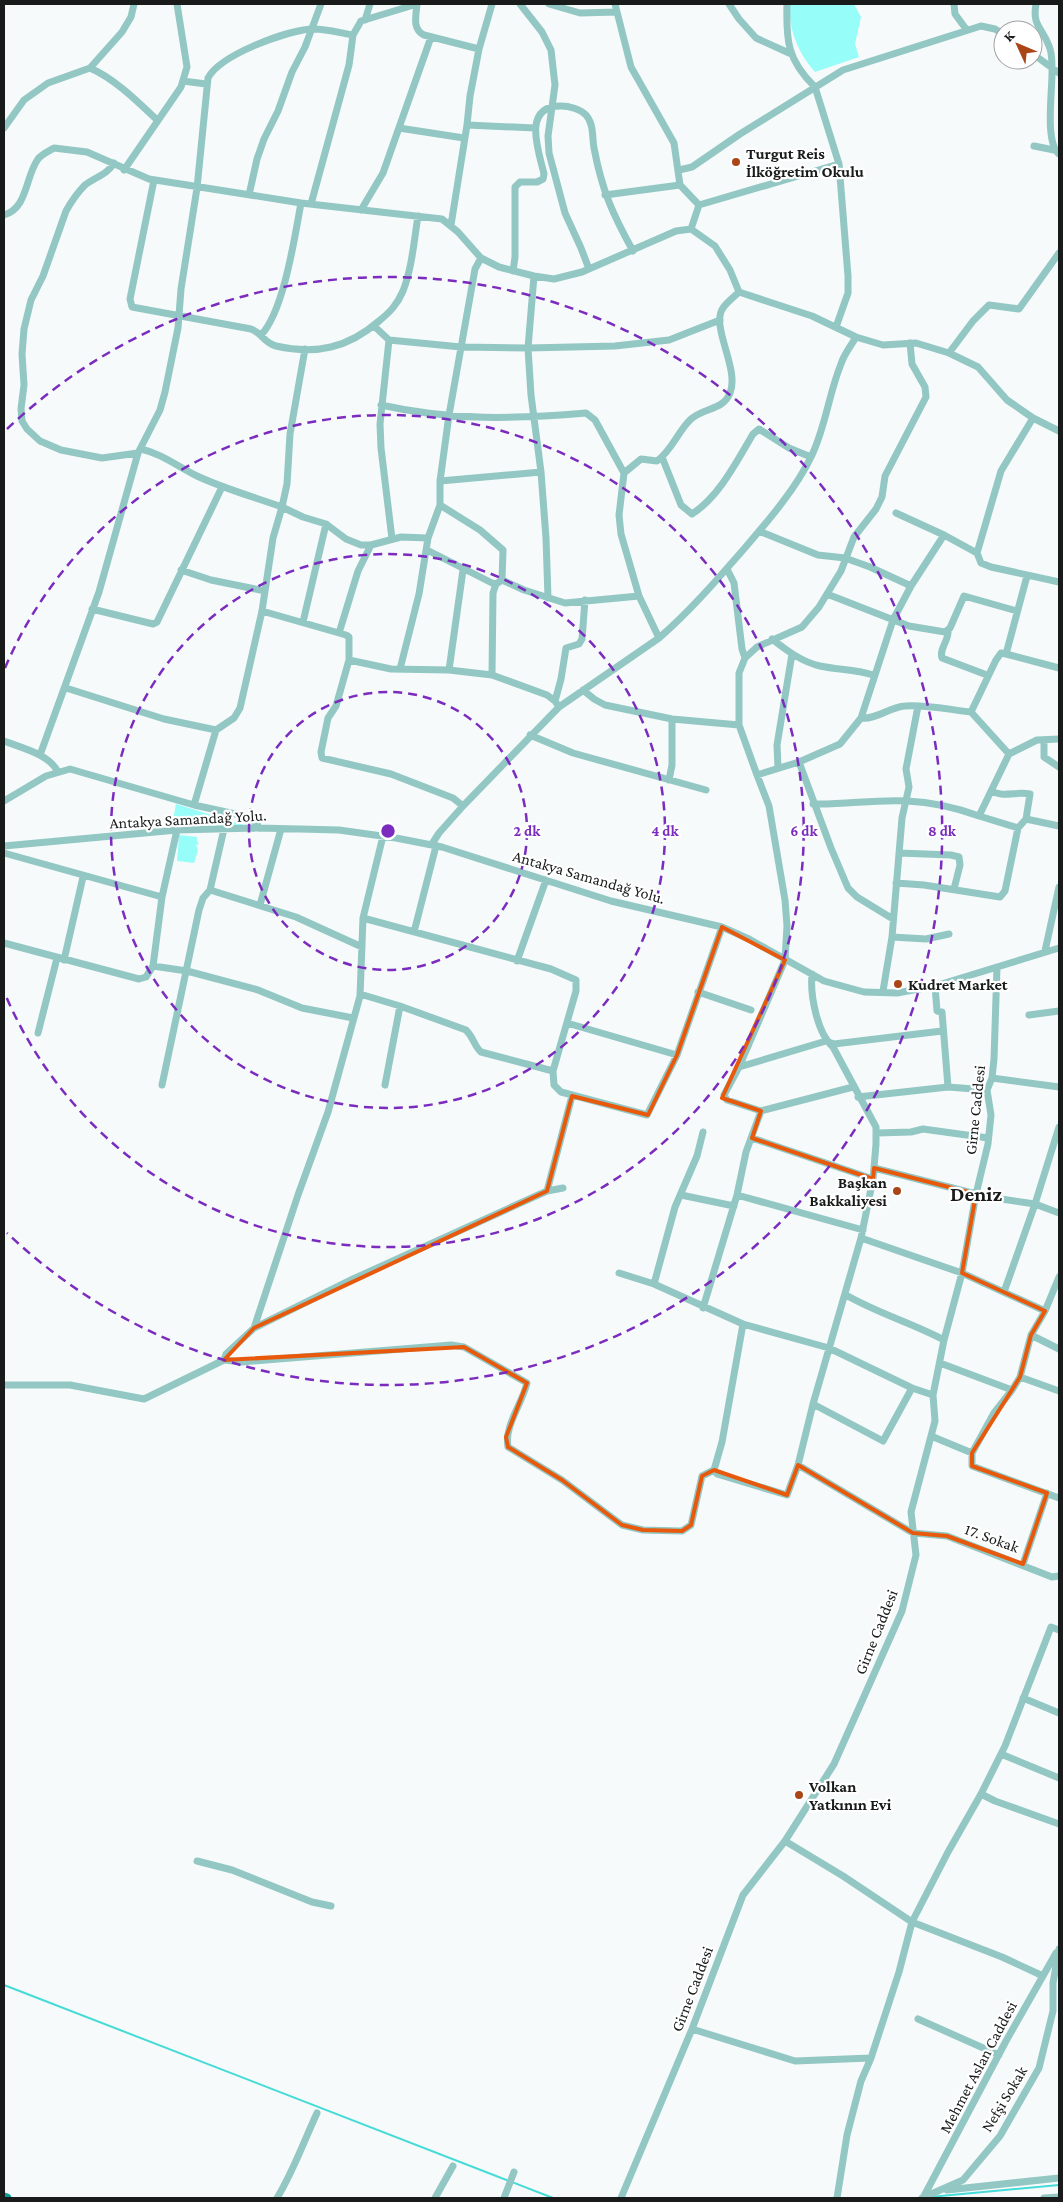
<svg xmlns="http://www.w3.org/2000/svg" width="1063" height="2202" font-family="'Crimson Pro',serif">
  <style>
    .green { fill: #96fdf9 }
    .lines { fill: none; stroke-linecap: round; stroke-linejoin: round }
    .stream { stroke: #45dbd7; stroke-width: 2 }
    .minor { stroke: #92c7c4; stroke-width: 7 }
    .major { stroke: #0f9b97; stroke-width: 9 }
    .marked { fill: none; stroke: #e8590c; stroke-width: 4; stroke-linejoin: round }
    .ring { fill: none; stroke: #7b2cbf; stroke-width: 2.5; stroke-dasharray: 9 6 }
    .poi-dot { fill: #aa4516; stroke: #fff; stroke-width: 2 }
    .labels { text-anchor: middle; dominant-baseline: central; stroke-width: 4.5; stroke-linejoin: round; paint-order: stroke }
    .poi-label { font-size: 16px; font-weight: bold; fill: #191a1a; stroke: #fff; text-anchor: start }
    .street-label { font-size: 16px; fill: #191a1a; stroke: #fff }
    .district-label { font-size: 21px; font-weight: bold; fill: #191a1a; stroke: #fff }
    .centre { fill: #7b2cbf; stroke: #fff; stroke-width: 2.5 }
    .ring-label { font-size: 15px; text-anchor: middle; font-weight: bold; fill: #7b2cbf; stroke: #fff; stroke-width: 4.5; stroke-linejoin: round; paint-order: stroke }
  </style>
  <rect width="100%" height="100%" fill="#f6fafa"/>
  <path class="green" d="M790,4H854L861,17L855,44L859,57L815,72C798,53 788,29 790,4Z
    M176,804L244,825L172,826Z
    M179,835L197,837V841L199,844L196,845L198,850L194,863L177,861Z"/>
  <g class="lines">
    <path class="stream" d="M4,1985L553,2198
      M930,2197L1059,2185"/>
    <path class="minor" d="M417,4C416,16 412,29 424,35L479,49
      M520,4L542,32L551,50L555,85L548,136L549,153L565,213L581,248L589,269
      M549,4L580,13L617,12
      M729,4L739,19L756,38L789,53
      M787,4C786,40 787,60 815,87L839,164L848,276V293L836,327
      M954,4L955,14L966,29
      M1036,4C1032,26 1042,27 1049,46C1052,52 1052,62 1052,68C1053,88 1044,142 1059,154
      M365,20L370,4
      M1033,54L1059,73
      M90,68C115,79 137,101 157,120
      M183,81L206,84
      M467,125L535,128
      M4,128L24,100L48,83L90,68L122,32L131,17L134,4
      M399,128L464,138
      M1034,146L1054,150
      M114,163C107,175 95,177 85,185C77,193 71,202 66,211L43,276L31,300L24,329L22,354L24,385L21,409L22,421L27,429L40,441L61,450L102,458L138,453
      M124,170L181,87L187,67L177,4
      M679,170L692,167L740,134L843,70L981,26L995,29L1003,34
      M154,180L130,299L132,307L251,329C262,333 264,343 276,346C316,355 348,348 379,321C390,312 397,305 403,291C412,268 414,241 418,216
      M249,195L257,159L264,139L278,111L292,72L305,47L321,4
      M605,195L680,185
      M311,204L349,65L353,35L361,21L417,4
      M699,205L839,164
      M361,210L383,173L431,37
      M4,215C28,208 25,177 38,159C42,154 49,151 54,148L87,152L149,179L301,203L442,219L458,232L481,258L499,267L534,276L554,279L582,272L676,231L691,229L699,205L680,185L674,143L631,67L615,4
      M451,225L467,125L470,96L479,49L492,4
      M513,271L515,257V187L520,182H537L543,179L544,174C539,152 521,106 561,106C569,106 580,109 586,115C594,124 592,137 594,148C602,190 612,213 633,251
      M534,276L528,348L531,395L541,472L546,538L548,598
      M739,292L812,316L856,337L883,345L916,343L949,353L978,367L1007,400L1033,418L1059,431
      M374,326L389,340L461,347L528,348L615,346L669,340L720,320
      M261,335C284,311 295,235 301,203
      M389,340L380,424L381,448L392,539
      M910,343L912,364L925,387L926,397L885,476L882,497L876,509L854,537L841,571L819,607L802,627L757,647L745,658L739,673V725L757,775L799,762L840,744L861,718L893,620L911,586L944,535
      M305,349L290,434L287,484L282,507L303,517L326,524L346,539L361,545H371L401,537L428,538
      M949,353L973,321L989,305L1019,309L1059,253
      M381,405C452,421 514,419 586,413L595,420L624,473L619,515L621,534L639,596L659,638
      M141,449C163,454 178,467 197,476C225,489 254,497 282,507L273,538L262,611L240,708L234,718L216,730L194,805
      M662,457L681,505L692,514C719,497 737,461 753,434L759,429L789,448L811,457
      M624,473L641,459L657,461C672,450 677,433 690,420C703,407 723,411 730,393C740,369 710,326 723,308C727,302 734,297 739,292L730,270L715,246L691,229
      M440,481L541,472
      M440,505L480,530L503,550L502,580
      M896,513L944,535L977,553L981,563L991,567L1059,582
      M759,531L818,555L845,558L870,567L911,586
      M427,550L492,583L496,584L502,580L524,590L565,603L639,596
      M977,553L1001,471L1033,418
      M727,569L734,583L742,649L745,658
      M181,570L211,580L265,591
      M827,594L909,626L945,632L950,628L964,596L1017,611
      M92,609L153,624L157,622L222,487
      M262,611L346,635L349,637V660L336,706L328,718L321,752L322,758L391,774L453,798L463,806
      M303,622L326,524
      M948,631C949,640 939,649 942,658L987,675
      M339,633L358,571L371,545
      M772,639C786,650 802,662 820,666C838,670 855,669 873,675
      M1006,654L1059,668
      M349,660L391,669L449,670L492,675L547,695L555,701L559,707
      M400,669L419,594L428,538L440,505V481L449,415L475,269L481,258
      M449,670L463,570
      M492,675L493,593L496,584
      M66,688L164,719L216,730
      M583,690L594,699L605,705L672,719L739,725
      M555,701L561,679L566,648L579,644L582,639L585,600
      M971,712L1009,754
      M861,718C875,720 890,707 905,706C924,704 951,710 971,712L996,660L1001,653L1006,654L1027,576
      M530,735L573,753L706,790
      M1044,740V757L1059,767
      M4,741C22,748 49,754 58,772
      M40,755L99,592L138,453L160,410L165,392L178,328L181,289L197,188L208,78C220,55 285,31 311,29C324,28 340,33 353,35
      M799,762L831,848L848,888L857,897L893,919
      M778,768L777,745L792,654
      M757,775L769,806L785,900L787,926L785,960L739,1067L724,1095L727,1100L761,1111
      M669,780L672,765V719
      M991,791C1004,798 1016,791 1030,794L1026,819
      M4,801L46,776L70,769L194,805L249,817L257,824L259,828
      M813,804C845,805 876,799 907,801C930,802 957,808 979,816L1009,754L1037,740L1059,739
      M979,816L1018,828L1026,819L1059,826
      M432,844L439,833L463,806L559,707L659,638C689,612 716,581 743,550C768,521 796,489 812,455C826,425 829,393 841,364C844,354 851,346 856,337
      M4,846L177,830L259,828L339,830L396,838L442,847L611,901L722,927L749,939L824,981L864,992L897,993L935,986L1059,948
      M4,853L162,897
      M899,853L951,855L959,857L960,865L954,889
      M896,883L924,885L1000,897L1005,891L1018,828
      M210,890L296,917L362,947
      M260,905L281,829
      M363,918L551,969L576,980V991L553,1071
      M414,932L436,846
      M892,937L926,939L949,934
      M4,943L139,979L146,977L153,966L187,971L258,990L302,1008L353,1018
      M1045,951L1059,887
      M64,960L83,877
      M517,961L546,880
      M153,966L162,897L177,830
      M812,974C810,995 817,1033 833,1047L876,1127V1144L873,1179L861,1238L813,1404L798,1465L913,1533L947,1536L1052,1577L1059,1576
      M935,986L937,1011L942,1012L948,1087
      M883,991L892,937L902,818L909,787L906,769L918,706
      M698,992L751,1010
      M360,994L400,1006L466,1030C474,1038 474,1046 481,1052L553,1071L554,1085L561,1092L647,1115L677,1055L722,927
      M1029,1015L1059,1011
      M567,1023L677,1055
      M38,1033L57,958
      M739,1067L826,1041L834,1044L942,1031
      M992,1078L1059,1087
      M162,1085L199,910L203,898L210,890L224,829
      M385,1085L400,1006
      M858,1097L948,1087L987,1090
      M761,1111L853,1087
      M877,1133L911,1132L923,1129L988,1138
      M752,1138L873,1179
      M874,1168L988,1197L1035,1204L1059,1213
      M547,1191L563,1188
      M681,1195L734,1206
      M737,1195L746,1152L761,1111
      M861,1238L962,1273L1045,1311
      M619,1273L654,1284L743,1324
      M654,1284L675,1207L697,1156L703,1132
      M1004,1292L1035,1204L1059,1127
      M846,1295C877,1313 912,1323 944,1340
      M703,1308L737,1195L863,1230
      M254,1328L298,1195L328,1112L360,996L363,918L383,836
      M1031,1335L1059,1349
      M224,1360L226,1354L254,1328L353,1279L547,1191L572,1096
      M940,1363L1012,1390
      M1020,1377L1059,1391
      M4,1385H70L144,1399L224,1360L242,1362L451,1345L464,1347L527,1383C522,1404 504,1426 508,1447L562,1480L622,1525L643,1530L682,1531L691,1525L702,1476L714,1470L722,1442L743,1324L829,1348L912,1388L933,1395
      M813,1404L883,1441L912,1388
      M931,1436L972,1453V1466L1059,1498
      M972,1453L994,1413L1012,1390L1020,1377L1031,1335L1045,1311L1059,1277
      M714,1470L717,1474L787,1495L798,1465
      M1023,1564L1047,1493
      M1023,1698L1059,1713
      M1001,1754L1059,1778
      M981,1794L995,1801L1059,1824
      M785,1841L843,1876L912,1922L1002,1957L1043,1976
      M197,1861L232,1870L312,1902L331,1906
      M918,2019L999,2055
      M692,2029L795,2061L871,2058
      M947,2190L1059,2178
      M924,2196L1006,2041L1056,1953
      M277,2198C293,2172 304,2141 317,2113
      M435,2198L453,2166
      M504,2198L514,2172
      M621,2198L692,2029L743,1895L785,1841L834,1764L902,1611L916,1555L911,1512L935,1421L933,1395L944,1340L962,1273L976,1194L988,1144L991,1115L987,1090L992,1078L994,1059L997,967
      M837,2198L847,2135L861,2081L871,2058L899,1972L912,1922L948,1852L981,1794L1005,1746L1051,1627L1059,1630
      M922,2198L963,2180L1000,2136L1039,2068L1053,2011V1983L1059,1949
      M1044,2198L1059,2197"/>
    <path class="major" d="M4,2197L7,2198"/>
  </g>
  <path class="marked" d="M722,927L785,960L722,1098L761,1111L752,1138L873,1179L874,1168L976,1194L962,1273L1045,1311L1031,1335L1020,1377L972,1453V1466L1047,1493L1023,1564L947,1536L913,1533L798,1465L787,1495L714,1470L702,1476L691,1525L682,1531L643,1530L622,1525L562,1480L508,1447L506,1437L527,1383L464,1347L224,1360L254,1328L547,1191L572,1096L648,1115L677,1055Z"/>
  <g class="ring">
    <circle cx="388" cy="831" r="139"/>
    <circle cx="388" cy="831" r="277"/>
    <path d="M5 668A416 416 0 1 1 5 994"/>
    <path d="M7 429A554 554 0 1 1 7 1233"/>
  </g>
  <g class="poi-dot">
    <circle cx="736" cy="162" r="5"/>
    <circle cx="898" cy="984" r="5"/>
    <circle cx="897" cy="1191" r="5"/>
    <circle cx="799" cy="1795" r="5"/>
  </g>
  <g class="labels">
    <g class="poi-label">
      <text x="746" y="153">Turgut Reis<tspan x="746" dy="18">İlköğretim Okulu</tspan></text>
      <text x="908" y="984">Kudret Market</text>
      <text x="887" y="1182" text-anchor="end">Başkan<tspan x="887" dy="18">Bakkaliyesi</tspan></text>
      <text x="809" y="1786">Volkan<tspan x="809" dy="18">Yatkının Evi</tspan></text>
    </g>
    <g class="street-label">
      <text transform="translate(188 819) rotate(-3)">Antakya Samandağ Yolu.</text>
      <text transform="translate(589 877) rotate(16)">Antakya Samandağ Yolu.</text>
      <text transform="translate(975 1110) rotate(-84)">Girne Caddesi</text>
      <text transform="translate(992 1538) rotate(20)">17. Sokak</text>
      <text transform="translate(876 1632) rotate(-68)">Girne Caddesi</text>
      <text transform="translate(692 1989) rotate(-69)">Girne Caddesi</text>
      <text transform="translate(978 2067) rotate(-62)">Mehmet Aslan Caddesi</text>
      <text transform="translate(1004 2099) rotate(-59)">Nefşi Sokak</text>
    </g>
    <g class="district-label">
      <text x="976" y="1194">Deniz</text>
    </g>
  </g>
  <circle cx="388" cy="831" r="8" class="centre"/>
  <g class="ring-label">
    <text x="527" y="836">2 dk</text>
    <text x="665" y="836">4 dk</text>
    <text x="804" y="836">6 dk</text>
    <text x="942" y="836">8 dk</text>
  </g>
  <rect width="1063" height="2202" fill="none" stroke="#191a1a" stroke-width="10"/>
  <g transform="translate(1018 45) rotate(314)"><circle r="24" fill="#ffffff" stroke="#a3a3a3"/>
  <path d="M0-4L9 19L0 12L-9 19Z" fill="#aa4516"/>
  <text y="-8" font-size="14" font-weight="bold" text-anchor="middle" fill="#191a1a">K</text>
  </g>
</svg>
